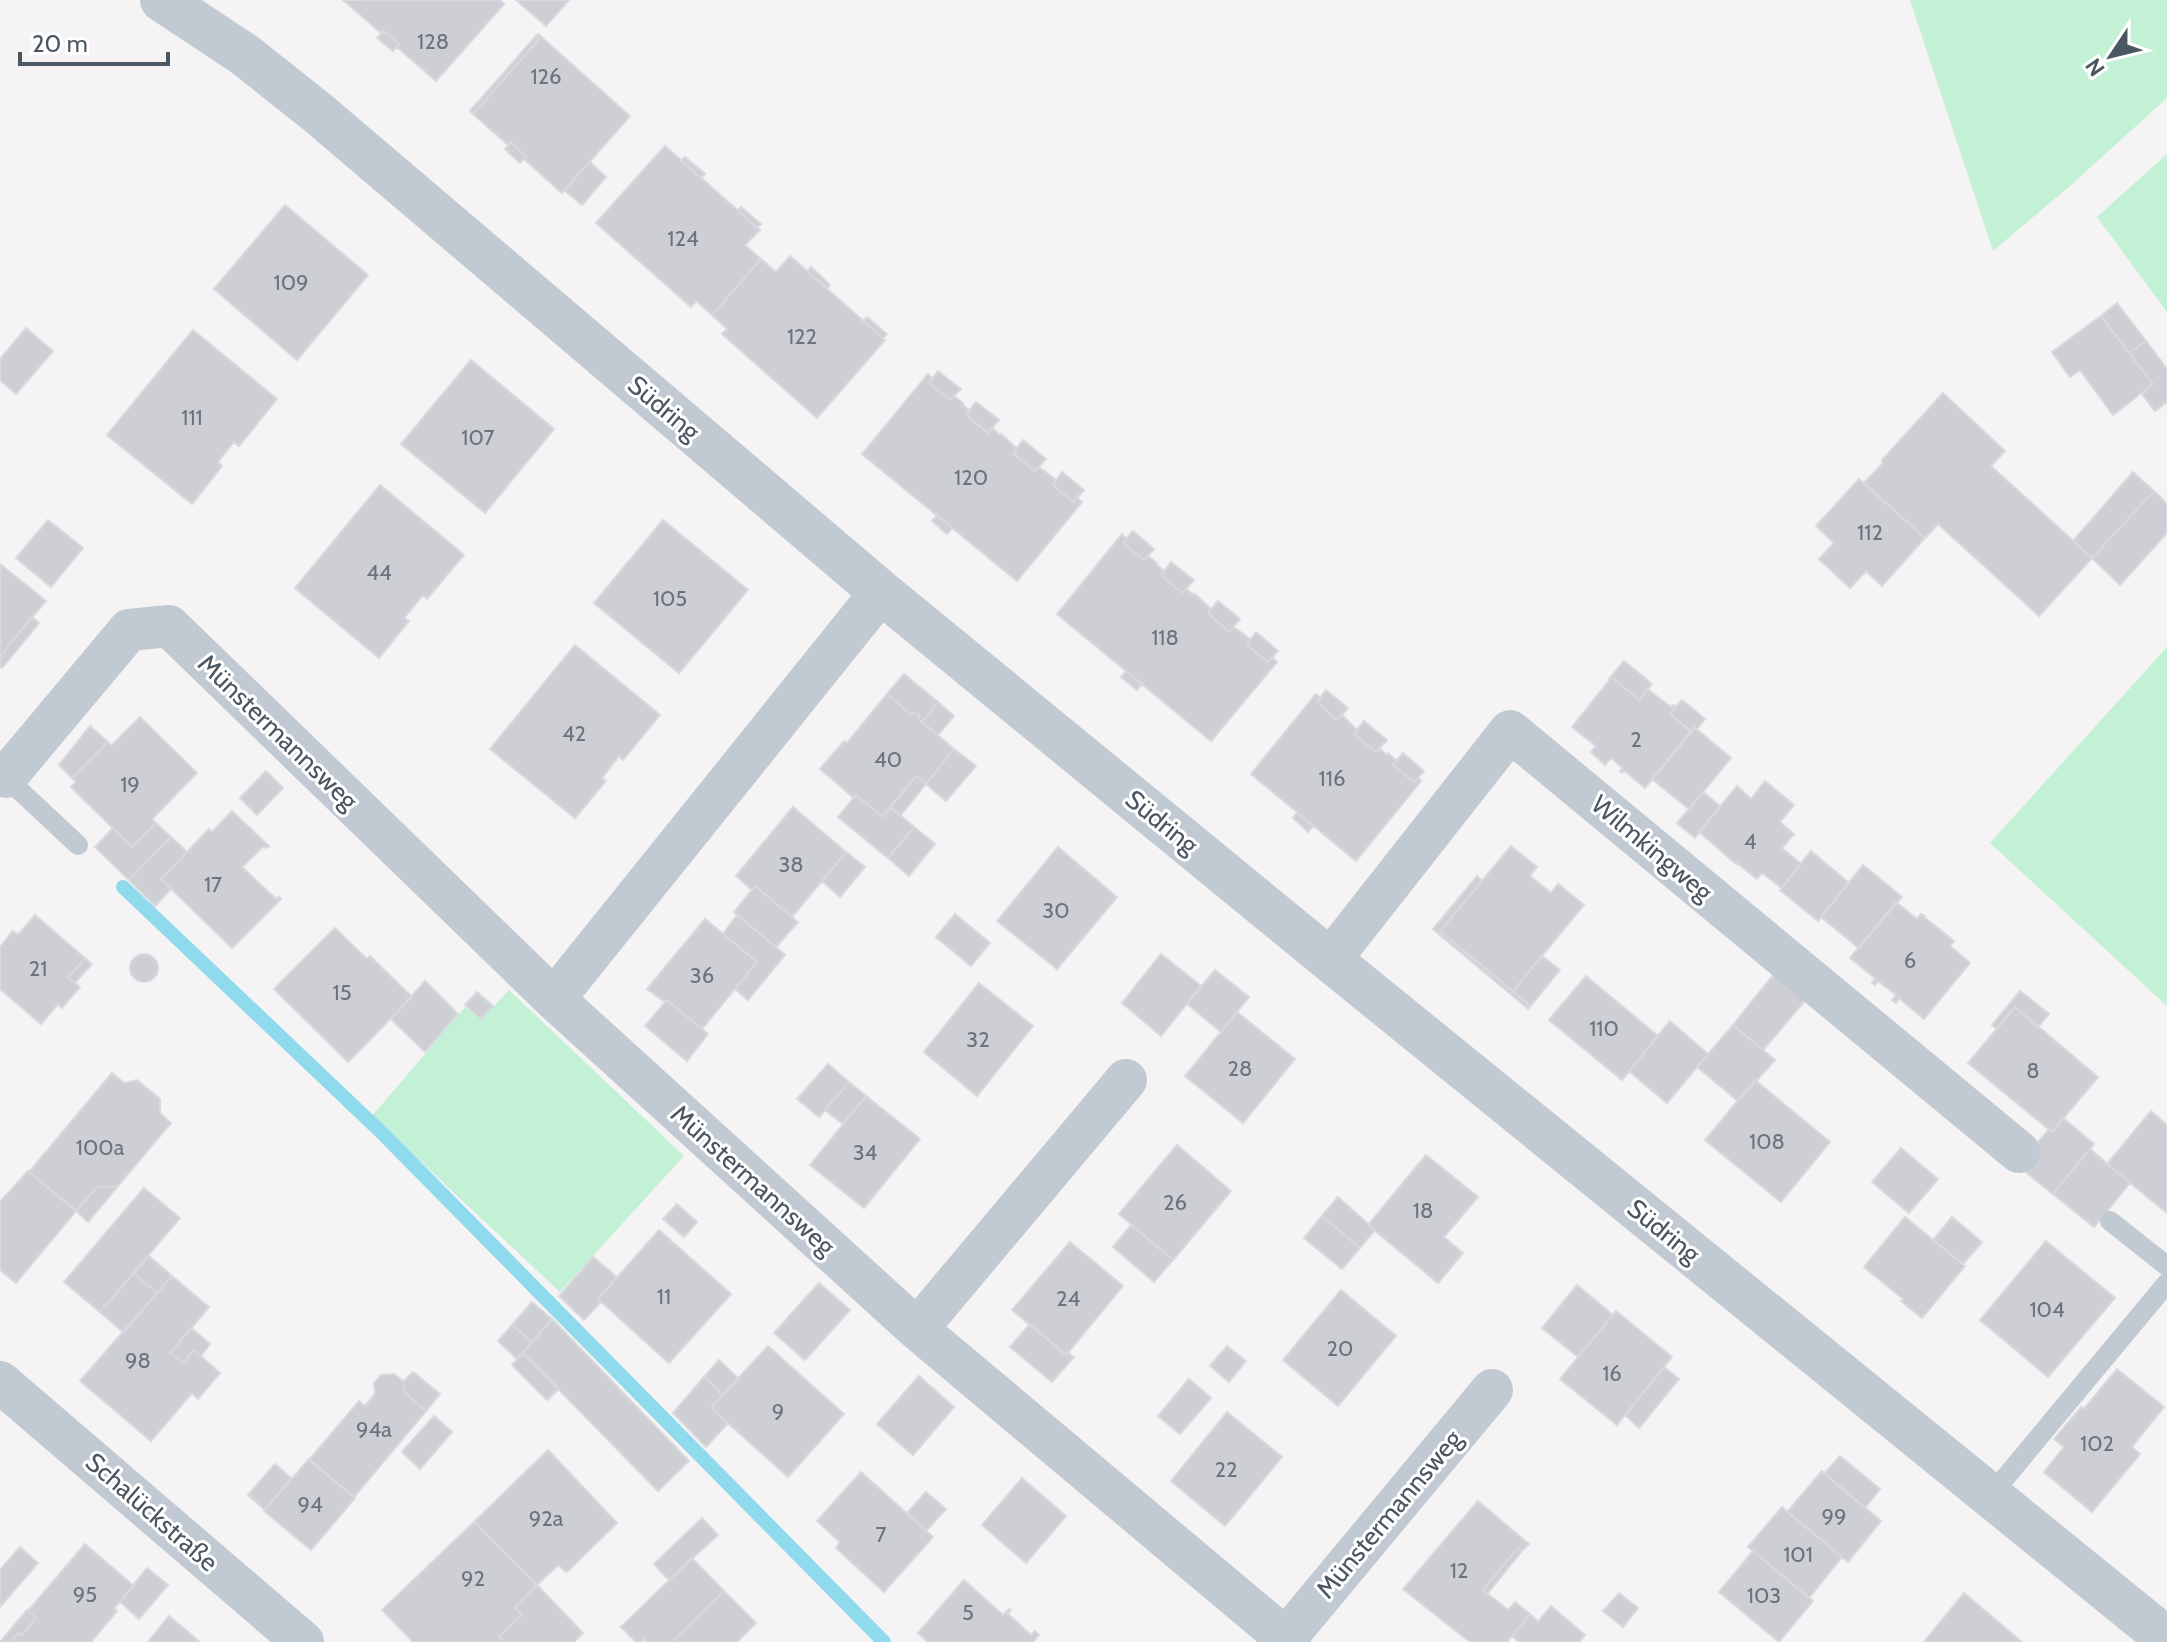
<svg xmlns="http://www.w3.org/2000/svg" width="2167" height="1642" font-family="Cabin,sans-serif">
  <style>
    .green { fill: #c3f1d5 }
    .lines { fill: none; stroke-linecap: round; stroke-linejoin: round }
    .stream { stroke: #90daee; stroke-width: 14 }
    .building { fill: #cdcfd5; stroke: #d7d9de; stroke-width: 2 }
    .service { stroke: #c1cad2; stroke-width: 20 }
    .minor { stroke: #c1cad2; stroke-width: 42 }
    .tertiary { stroke: #c1cad2; stroke-width: 44 }
    .labels { text-anchor: middle; dominant-baseline: central; stroke-width: 6; stroke-linejoin: round; paint-order: stroke }
    .number-label { font-size: 22px; fill: #6b747e }
    .street-label { font-size: 26px; fill: #4a5661; stroke: #fff }
  </style>
  <rect width="100%" height="100%" fill="#f5f3f3"/>
  <path class="green" d="M1910,0H2167V98L2071,185L1993,251Z
    M2167,154V312L2097,217Z
    M2167,647V1006L1990,843Z
    M509,990L684,1156L560,1292L372,1116L465,1007L481,1020Z"/>
  <g class="lines">
    <path class="stream" d="M123,887L382,1133L884,1642"/>
  </g>
  <path class="building" d="M343,0H500L504,4L436,81L397,47L399,44L383,31L381,33Z
    M516,0H569L546,26Z
    M384,31L399,44L393,51L377,38Z
    M538,34L630,116L562,193L524,159L526,157L511,142L508,145L473,114L539,39L536,36Z
    M536,36L539,39L473,114L470,111Z
    M511,142L526,157L520,163L505,149Z
    M665,146L760,230L745,245L761,259L712,315L696,301L691,307L596,223Z
    M685,157L705,174L701,178L681,161Z
    M590,162L606,177L582,205L564,190Z
    M285,205L368,275L297,360L214,289Z
    M741,207L761,224L757,228L738,210Z
    M790,256L885,340L817,418L722,334L727,329L712,315L761,259L776,272Z
    M811,267L830,285L827,288L807,271Z
    M2117,303L2146,341L2129,353L2101,316Z
    M2101,316L2153,384L2113,415L2080,370L2070,377L2052,352Z
    M867,317L887,334L883,338L863,321Z
    M26,328L53,351L16,394L0,380V359Z
    M193,330L277,399L239,446L234,442L218,462L222,466L192,504L107,435Z
    M2146,341L2167,369V402L2155,411L2142,394L2153,384L2129,353Z
    M471,360L554,429L485,513L401,444Z
    M938,371L961,389L950,400L929,383Z
    M928,374L933,379L929,383L950,400L954,396L963,403L962,404L970,411L966,415L988,433L992,428L1000,435L1001,434L1017,449L1014,454L1035,471L1039,467L1056,480L1053,485L1073,502L1077,497L1082,502L1017,581L862,454Z
    M1943,393L2005,451L1991,466L2092,558L2039,616L1938,524L1925,538L1864,483L1883,463L1882,460Z
    M976,402L999,420L988,433L966,415Z
    M1023,440L1046,459L1035,471L1013,454Z
    M1062,472L1084,490L1073,502L1053,485Z
    M2133,472L2154,491L2092,558L2073,541Z
    M1859,479L1925,538L1882,586L1866,571L1850,588L1819,559L1834,543L1816,526Z
    M380,485L464,555L427,599L423,595L404,618L409,621L379,658L295,588Z
    M2154,491L2167,504V533L2120,585L2092,558Z
    M937,515L952,528L947,534L932,521Z
    M48,520L83,548L51,587L16,558Z
    M663,520L748,590L679,673L594,603Z
    M1133,531L1154,549L1144,560L1123,543Z
    M1122,534L1127,539L1123,543L1144,560L1148,556L1157,563L1156,564L1164,571L1161,575L1182,593L1186,589L1194,595L1195,594L1211,609L1208,613L1229,632L1233,627L1242,633L1251,640L1247,645L1268,662L1272,657L1277,662L1211,741L1057,614Z
    M1171,562L1194,580L1182,593L1161,575Z
    M0,564L46,601L0,656Z
    M1218,601L1240,619L1229,632L1208,613Z
    M32,617L39,623L2,668L0,666V656Z
    M1256,632L1278,651L1268,662L1247,645Z
    M575,645L660,715L623,760L619,756L602,778L606,781L575,818L490,749Z
    M1624,661L1652,684L1639,700L1612,677L1608,680Z
    M1126,671L1142,684L1137,690L1121,677Z
    M904,674L938,702L922,722L918,718L920,716L913,712L911,715L887,694Z
    M1612,677L1639,700L1647,689L1671,707L1673,705L1676,707L1670,714L1692,732L1645,788L1625,771L1622,773L1620,771L1623,768L1611,758L1605,765L1591,752L1596,746L1572,727Z
    M1326,690L1348,708L1337,720L1317,702Z
    M887,694L911,715L913,712L920,716L918,718L922,722L954,749L926,784L916,776L883,817L856,795L854,798L820,769L844,741L847,743Z
    M1316,694L1321,698L1317,702L1337,720L1342,715L1357,730L1354,734L1376,752L1379,748L1387,755L1388,753L1397,761L1393,765L1414,782L1418,778L1421,781L1356,861L1251,774Z
    M1682,700L1705,719L1697,729L1694,727L1691,732L1670,714Z
    M938,702L954,716L938,735L922,722Z
    M140,717L197,773L152,819L156,823L132,847L71,787L76,782L72,778L108,742L111,746Z
    M1364,721L1387,740L1376,752L1354,734Z
    M90,726L108,742L72,778L59,765Z
    M1694,727L1731,758L1689,809L1652,779Z
    M954,749L976,766L946,801L926,784Z
    M1403,753L1424,771L1414,782L1393,765Z
    M266,771L283,788L257,815L240,798Z
    M916,776L926,784L900,816L890,807Z
    M1765,781L1794,805L1780,822L1794,834L1782,848L1801,864L1782,888L1762,873L1757,879L1737,863L1736,864L1699,832L1737,786L1751,799Z
    M1703,792L1720,806L1695,838L1677,823Z
    M856,795L883,817L890,807L914,827L888,858L838,817Z
    M793,807L846,852L792,917L755,886L752,890L736,876Z
    M232,811L269,846L266,848L264,846L242,867L276,899L279,897L281,899L232,948L161,879L209,829L212,832Z
    M1297,813L1313,826L1308,832L1293,818Z
    M156,823L171,837L129,880L95,847L113,828L132,847Z
    M914,827L935,844L909,876L888,858Z
    M171,837L187,852L161,879L171,889L155,906L129,880Z
    M1511,846L1537,867L1530,876L1551,893L1558,884L1584,905L1513,991L1440,931Z
    M1058,847L1117,897L1057,969L997,921Z
    M1811,851L1849,883L1818,921L1780,890Z
    M846,852L865,867L840,897L822,881Z
    M1863,865L1902,897L1859,948L1821,917Z
    M1477,876L1482,881L1440,931L1528,1004L1526,1007L1433,929Z
    M755,886L798,922L776,947L734,912Z
    M1896,902L1917,919L1921,914L1925,916L1924,917L1954,941L1950,946L1970,963L1924,1019L1899,998L1896,1003L1892,1000L1896,995L1878,981L1875,985L1872,983L1875,978L1850,958Z
    M955,914L990,943L971,966L936,937Z
    M35,915L85,958L68,978L80,987L62,1008L58,1004L41,1024L0,989V947L13,931L18,935Z
    M737,915L785,955L748,1000L735,989L757,962L723,934Z
    M705,919L757,962L702,1029L667,1000L665,1002L647,989Z
    M335,928L367,959L370,956L412,997L348,1062L274,989Z
    M130 968a14 14 0 1 1 28 0a14 14 0 1 1-28 0Z
    M1161,954L1201,986L1161,1036L1122,1003Z
    M1542,956L1560,970L1528,1009L1526,1007L1528,1004L1513,991Z
    M85,958L92,964L75,983L68,978Z
    M1778,969L1810,995L1763,1050L1733,1025Z
    M1215,970L1249,997L1221,1032L1187,1004Z
    M1586,976L1658,1036L1622,1080L1549,1020Z
    M425,981L458,1014L425,1052L391,1019Z
    M979,983L1033,1026L977,1096L924,1052Z
    M2020,991L2049,1014L2038,1027L2015,1007L1997,1029L1992,1025Z
    M477,992L493,1006L481,1019L465,1005Z
    M667,1000L708,1034L687,1061L645,1026Z
    M2015,1007L2098,1077L2052,1132L1968,1063Z
    M1237,1012L1295,1059L1243,1123L1185,1076Z
    M1670,1021L1708,1054L1667,1103L1629,1071Z
    M1733,1025L1775,1060L1738,1101L1697,1067Z
    M828,1064L849,1082L819,1117L797,1099Z
    M112,1073L124,1083L137,1080L160,1099V1113L171,1123L118,1186L97,1187L76,1211L29,1172Z
    M1755,1080L1830,1142L1781,1202L1705,1140Z
    M849,1082L866,1096L843,1124L825,1110Z
    M866,1096L920,1139L864,1208L810,1165Z
    M2151,1111L2167,1125V1213L2107,1164Z
    M2063,1118L2094,1144L2053,1194L2018,1166L2049,1129L2052,1132Z
    M1177,1145L1231,1191L1173,1260L1119,1214Z
    M1901,1148L1938,1179L1909,1213L1872,1182Z
    M2090,1149L2130,1183L2094,1227L2053,1194Z
    M1426,1155L1478,1197L1444,1237L1463,1253L1438,1283L1368,1225Z
    M28,1171L76,1211L16,1283L0,1270V1202Z
    M118,1186L88,1222L76,1211L97,1187Z
    M144,1188L180,1218L100,1312L64,1282Z
    M1338,1197L1375,1230L1360,1248L1322,1216Z
    M677,1204L697,1222L684,1237L663,1219Z
    M1322,1216L1360,1248L1342,1269L1304,1238Z
    M1905,1217L1965,1266L1922,1318L1901,1301L1903,1299L1864,1267Z
    M1952,1217L1982,1242L1963,1264L1933,1240Z
    M1131,1225L1173,1260L1154,1282L1113,1247Z
    M659,1230L731,1294L669,1363L598,1299Z
    M2046,1241L2115,1298L2048,1377L1980,1320Z
    M1070,1242L1123,1286L1066,1355L1012,1310Z
    M149,1256L172,1276L157,1293L134,1273Z
    M593,1257L617,1277L598,1299L601,1302L584,1320L559,1296Z
    M134,1273L157,1293L124,1333L100,1312Z
    M172,1276L209,1307L170,1353L183,1363L194,1350L220,1373L198,1399L192,1393L151,1441L80,1381Z
    M819,1283L850,1310L805,1360L774,1333Z
    M1577,1285L1613,1315L1578,1357L1542,1328Z
    M1341,1290L1396,1336L1338,1406L1283,1360Z
    M532,1302L552,1319L532,1342L512,1325Z
    M1616,1311L1672,1357L1617,1425L1560,1379Z
    M552,1319L689,1461L658,1491L523,1353Z
    M1030,1324L1066,1355L1067,1352L1074,1357L1052,1382L1010,1347Z
    M512,1325L532,1342L517,1359L498,1341Z
    M191,1328L210,1344L201,1356L194,1350L183,1363L170,1353Z
    M768,1346L844,1414L788,1477L711,1408Z
    M1227,1346L1246,1361L1229,1382L1210,1366Z
    M523,1353L559,1389L547,1400L512,1365Z
    M719,1360L739,1379L723,1395L704,1377Z
    M1664,1367L1679,1379L1639,1428L1625,1415Z
    M2117,1369L2164,1407L2132,1447L2140,1454L2092,1512L2044,1472L2064,1447L2054,1439L2081,1407L2084,1409Z
    M413,1372L440,1394L426,1411L404,1392L403,1382Z
    M394,1374L403,1381L404,1392L426,1411L354,1497L309,1460L359,1401L365,1406L375,1394L374,1383L381,1375Z
    M919,1376L954,1407L913,1455L877,1424Z
    M704,1377L723,1395L711,1408L728,1423L706,1447L673,1413Z
    M1189,1379L1211,1398L1180,1434L1158,1416Z
    M1227,1412L1282,1457L1225,1526L1171,1481Z
    M434,1416L452,1432L420,1469L402,1452Z
    M548,1450L617,1523L568,1571L566,1572L558,1565L537,1585L474,1522Z
    M1840,1456L1880,1489L1865,1508L1824,1474Z
    M309,1459L355,1498L311,1550L264,1511Z
    M275,1464L291,1478L265,1510L248,1495Z
    M1822,1471L1881,1521L1848,1562L1787,1512Z
    M861,1472L933,1537L884,1592L836,1548L840,1542L817,1521Z
    M1022,1478L1066,1516L1026,1563L982,1525Z
    M926,1492L946,1509L926,1531L907,1513Z
    M1478,1501L1529,1544L1522,1551L1518,1548L1483,1590L1508,1610L1515,1602L1530,1614L1507,1642H1470L1403,1589Z
    M1782,1507L1842,1557L1809,1598L1748,1547Z
    M702,1518L718,1535L669,1580L654,1564Z
    M474,1522L537,1585L515,1607L522,1615L499,1637L505,1642H413L382,1610Z
    M85,1544L134,1586L114,1608L117,1611L91,1642H11L18,1633L21,1636L36,1618L28,1611Z
    M20,1547L38,1563L0,1607V1570Z
    M1518,1548L1522,1551L1488,1593L1483,1590Z
    M1753,1551L1813,1601L1779,1642L1719,1592Z
    M692,1558L724,1591L672,1642H646L644,1639L641,1642H636L621,1627Z
    M147,1568L168,1585L139,1619L120,1602Z
    M964,1580L1003,1615L1009,1609L1011,1610L1008,1614L1031,1635L1035,1631L1039,1635L1033,1642H928L918,1633Z
    M537,1585L583,1633L574,1642H505L499,1637L522,1615L515,1607Z
    M724,1591L756,1623L737,1642H672Z
    M1619,1593L1638,1608L1623,1627L1603,1611Z
    M1964,1593L2022,1642H1924Z
    M1551,1606L1585,1635L1579,1642H1519L1512,1636L1530,1614L1538,1622Z
    M27,1610L36,1618L21,1636L18,1633L11,1642H0Z
    M169,1616L200,1642H148Z"/>
  <g class="lines">
    <path class="service" d="M2,774L78,845
      M2110,1221L2167,1266
      M1990,1496L2167,1283"/>
    <path class="minor" d="M6,777L129,630L169,626L554,999L917,1329L1290,1642
      M1330,960L1510,731L2019,1152
      M554,999L881,592
      M917,1329L1126,1080
      M0,1382L303,1642
      M1286,1638L1492,1390"/>
    <path class="tertiary" d="M162,0L245,55L318,113L881,592L1330,960L2167,1639"/>
  </g>
  <g class="labels">
    <g class="number-label">
      <text x="433" y="41">128</text>
      <text x="546" y="76">126</text>
      <text x="683" y="238">124</text>
      <text x="291" y="282">109</text>
      <text x="802" y="336">122</text>
      <text x="192" y="417">111</text>
      <text x="478" y="437">107</text>
      <text x="971" y="477">120</text>
      <text x="1870" y="532">112</text>
      <text x="379" y="572">44</text>
      <text x="670" y="598">105</text>
      <text x="1165" y="637">118</text>
      <text x="574" y="733">42</text>
      <text x="1636" y="739">2</text>
      <text x="888" y="759">40</text>
      <text x="1332" y="778">116</text>
      <text x="130" y="784">19</text>
      <text x="1750" y="841">4</text>
      <text x="791" y="864">38</text>
      <text x="213" y="884">17</text>
      <text x="1056" y="910">30</text>
      <text x="1910" y="960">6</text>
      <text x="38" y="968">21</text>
      <text x="702" y="975">36</text>
      <text x="342" y="992">15</text>
      <text x="1604" y="1028">110</text>
      <text x="978" y="1039">32</text>
      <text x="1240" y="1068">28</text>
      <text x="2033" y="1070">8</text>
      <text x="1767" y="1141">108</text>
      <text x="100" y="1147">100a</text>
      <text x="865" y="1152">34</text>
      <text x="1175" y="1202">26</text>
      <text x="1423" y="1210">18</text>
      <text x="664" y="1296">11</text>
      <text x="1068" y="1298">24</text>
      <text x="2047" y="1309">104</text>
      <text x="1340" y="1348">20</text>
      <text x="138" y="1360">98</text>
      <text x="1612" y="1373">16</text>
      <text x="778" y="1411">9</text>
      <text x="374" y="1429">94a</text>
      <text x="2097" y="1443">102</text>
      <text x="1226" y="1469">22</text>
      <text x="310" y="1504">94</text>
      <text x="1834" y="1516">99</text>
      <text x="546" y="1518">92a</text>
      <text x="881" y="1534">7</text>
      <text x="1798" y="1554">101</text>
      <text x="1459" y="1570">12</text>
      <text x="473" y="1578">92</text>
      <text x="85" y="1594">95</text>
      <text x="1764" y="1595">103</text>
      <text x="968" y="1612">5</text>
    </g>
    <g class="street-label">
      <text transform="translate(664 408) rotate(40)">Südring</text>
      <text transform="translate(278 732) rotate(44)">Münstermannsweg</text>
      <text transform="translate(1162 822) rotate(39)">Südring</text>
      <text transform="translate(1652 848) rotate(40)">Wilmkingweg</text>
      <text transform="translate(753 1180) rotate(42)">Münstermannsweg</text>
      <text transform="translate(1664 1231) rotate(39)">Südring</text>
      <text transform="translate(152 1512) rotate(41)">Schalückstraße</text>
      <text transform="translate(1389 1514) rotate(-50)">Münstermannsweg</text>
    </g>
  </g>
  <g transform="translate(2111 56) rotate(235)" stroke="#ffffff" stroke-width="6" paint-order="stroke">
  <path d="M0-6L14 30L0 20L-14 30Z" fill="#4a5661"/>
  <text y="-12" font-size="22" font-weight="bold" text-anchor="middle" fill="#4a5661">N</text>
  </g>
  <path d="M20 52v12h148v-12" fill="none" stroke="#4a5661" stroke-width="4"/>
  <text x="32" y="52" font-size="24" fill="#4a5661" stroke="#ffffff" stroke-width="6" paint-order="stroke">20 m</text>
</svg>
